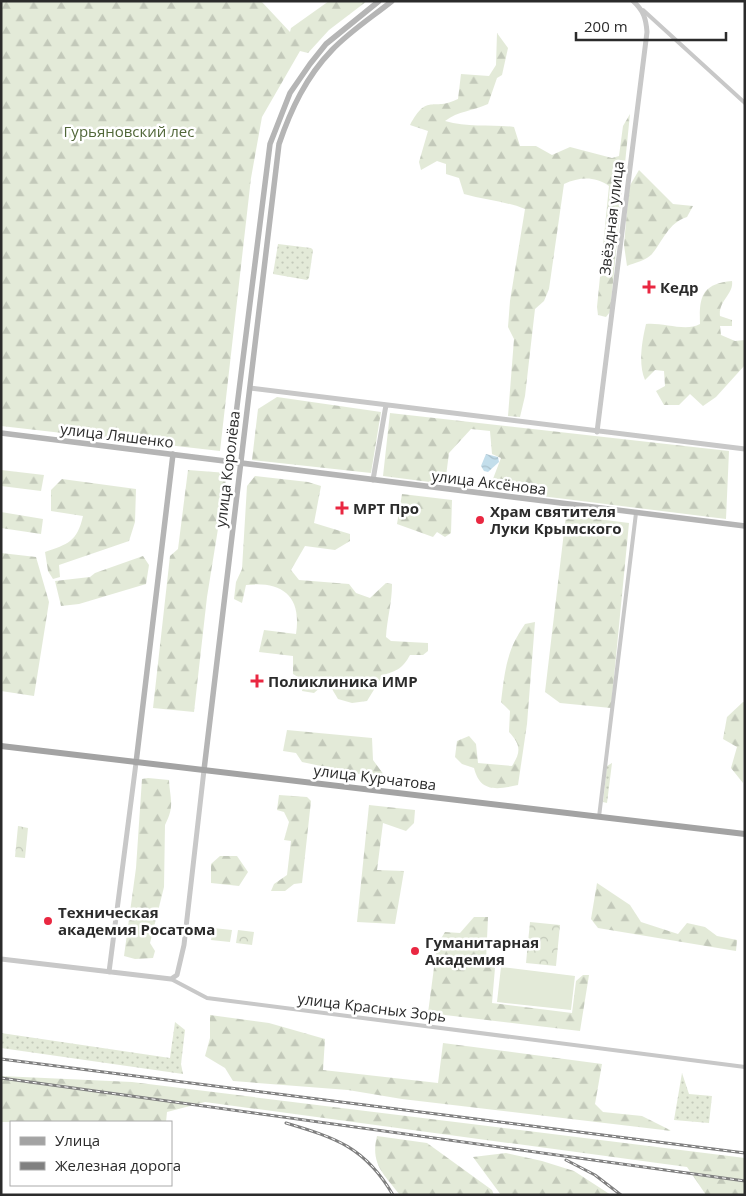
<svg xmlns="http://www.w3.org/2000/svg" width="746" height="1196" font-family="'Open Sans',sans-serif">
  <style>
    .grass { fill: url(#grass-dots) }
    .forest { fill: url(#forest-firs) }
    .park { fill: url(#park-crowns) }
    .pitch { fill: #e3ead8 }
    .water { fill: url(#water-waves) }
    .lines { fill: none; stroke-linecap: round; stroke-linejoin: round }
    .minor { stroke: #c8c8c8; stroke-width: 4 }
    .tertiary { stroke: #c8c8c8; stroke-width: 5 }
    .secondary { stroke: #b5b5b5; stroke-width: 5.5 }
    .primary { stroke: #a3a3a3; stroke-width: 6 }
    .rail-casing { stroke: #808080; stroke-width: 3 }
    .rail { stroke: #fff; stroke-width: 1; stroke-dasharray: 4; stroke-linecap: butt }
    .poi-dot { fill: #e92741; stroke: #fff; stroke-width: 2 }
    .labels { text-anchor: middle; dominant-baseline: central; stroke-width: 5; stroke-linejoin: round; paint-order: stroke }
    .park-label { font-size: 15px; fill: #516739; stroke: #fff }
    .street-label { font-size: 15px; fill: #2b2b2b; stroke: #fff }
    .poi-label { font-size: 15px; font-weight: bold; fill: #2b2b2b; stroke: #fff; text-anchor: start }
  </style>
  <defs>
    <pattern id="grass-dots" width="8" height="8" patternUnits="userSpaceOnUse" patternTransform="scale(1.25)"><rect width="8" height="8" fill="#e3ead8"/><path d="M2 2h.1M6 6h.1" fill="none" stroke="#c3c9ba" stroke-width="1.8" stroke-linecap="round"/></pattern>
    <pattern id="forest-firs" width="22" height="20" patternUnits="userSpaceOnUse" patternTransform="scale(1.25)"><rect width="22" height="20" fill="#e3ead8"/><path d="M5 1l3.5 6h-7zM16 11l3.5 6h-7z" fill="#c3c9ba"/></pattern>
    <pattern id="park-crowns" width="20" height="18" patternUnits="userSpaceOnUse" patternTransform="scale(1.25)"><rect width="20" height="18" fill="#e3ead8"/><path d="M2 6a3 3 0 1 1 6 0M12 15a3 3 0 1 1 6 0" fill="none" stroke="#c3c9ba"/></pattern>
    <pattern id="water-waves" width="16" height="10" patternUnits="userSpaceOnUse" patternTransform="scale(1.25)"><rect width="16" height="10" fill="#c3deeb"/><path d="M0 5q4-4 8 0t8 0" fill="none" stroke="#a8bfca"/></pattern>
  </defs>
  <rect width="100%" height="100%" fill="#fff"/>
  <path class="grass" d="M278,244L311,248L313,250L309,278L307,280L273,274Z
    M612,763L607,803L603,802L607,766Z
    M175,1022L185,1030L181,1064L183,1074L1,1048V1033L170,1058Z
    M682,1073L689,1094L712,1096L709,1123L674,1120Z"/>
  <path class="forest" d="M1,1H261L290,32L291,28L329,1H367L329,30L308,53L300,51L262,117L251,178L220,451L1,426Z
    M497,33L508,48L502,75L497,78L488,104C473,111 458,111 445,121C468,128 491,124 514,127L520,146H536L552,155L570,147L612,158L619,156L623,126L630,114L610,312L606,317L598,315L597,307L609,186C594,176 580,177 564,184L549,289L544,301L535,309L525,396L520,417L508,416L514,339L508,327L510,301L525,209C505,201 485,200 464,194L459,178L446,174V164L437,161L421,170L419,162L428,131L410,125C428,92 432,112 458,99L461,74L489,76L496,65Z
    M639,170L673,204L693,206L687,217C668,223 663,241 652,254C647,260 634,263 627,266L624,245L629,187Z
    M732,281C734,294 718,301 720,316L732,320V326H720L721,335L735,341L745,340V365L716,397L703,406L690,394L679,405H664L656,391L665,386L664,371L655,370L645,380C638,364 642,341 646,324C662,322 686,332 700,324C699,296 702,284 732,281Z
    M277,397L381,412L371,473L252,460L258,409Z
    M390,413L729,451L726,519L509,492L510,486L491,484L501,458L492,454L490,431L471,429L449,453L445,484L383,476Z
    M1,470L44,475L41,491L1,486Z
    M188,470L227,473L207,597L194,712L153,708L170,556L178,549Z
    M255,476L308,482L321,486L314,523L350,534V541L335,550L305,546L291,570L299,580L349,584L356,593L370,598L386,583L392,584C392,603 387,619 386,637L391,641L428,643V651L423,655H410C403,668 397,671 383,675L367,701L352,703L338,699L332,689L322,686L314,693L302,691L303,680L293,674V656L259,652L264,630L296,634C302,596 282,581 246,585L242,603L234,599L236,582L242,569L247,486Z
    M62,479L136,489L135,522L129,541L59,565L60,577L53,579L48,571L45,552C68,544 77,542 83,516L51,511V490Z
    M402,494L452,500L451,533L445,537L437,532L433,537L397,524Z
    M1,512L43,519L41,534L1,528Z
    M566,515L629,523L611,708L560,703L545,692Z
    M1,553L36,557L49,602L34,696L1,691Z
    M143,556L149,565L146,584L79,604L61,606L55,581L90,577L95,573Z
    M535,622L527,724L518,785C496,790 480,792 474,768L462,764L455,757L457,741L469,736L476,744L478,763L512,766C521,752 521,745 509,732L510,711L501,702C505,671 506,651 525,624Z
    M743,702H745L743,783L731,768L737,747L723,739L727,717Z
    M287,730L372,738L373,760L384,775L359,774L302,762L296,753L283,751Z
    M148,778L169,780C170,799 175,806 165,825L164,887L150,943L155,951L153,958L135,959L124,956L136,868L142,779Z
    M279,795L307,797L311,801L302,883L294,884L285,891H271L274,884L287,875L291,841L284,840L289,822L284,812L277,810Z
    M369,805L415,810L414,823L406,831L383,823L377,870L404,871L395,924L357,922Z
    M220,856H237L248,872L239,886L211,883V864Z
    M597,883L630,905L641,922L678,934L687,923L705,927L717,936L737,940L736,951L598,928L591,919Z
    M474,917H488L486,961L495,968L492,1003L572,1013L576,981L583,975H589L580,1031L428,1013L437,945L445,932L460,933Z
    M210,1015L269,1023L325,1039L323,1070L438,1083L443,1043L602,1064L595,1104L603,1112L642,1116L672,1131L402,1099L348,1090L233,1081L225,1068L205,1056L210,1038Z
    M1,1076L132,1082L745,1158V1195H706L687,1167L205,1102L167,1112L166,1122H1Z
    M377,1136L427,1143L492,1190L494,1195H400C384,1174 370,1164 377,1136Z
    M506,1153L542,1161L574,1171L611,1195H501L473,1157Z"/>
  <path class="park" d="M18,826L28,828L25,858L15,857Z
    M530,922L560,925L556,966L526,963Z
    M238,930L254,932L252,945L236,943Z"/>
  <path class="pitch" d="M213,928L232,930L230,942L211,940Z
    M501,967L575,976L571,1010L497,1002Z"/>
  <path class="water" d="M486,454L498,457L499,462L488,472L484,471L481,466Z"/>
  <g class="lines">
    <path class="minor" d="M643,10L745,103
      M599,817L636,513
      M171,979L207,998L745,1067"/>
    <path class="tertiary" d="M250,388L745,449
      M597,432L647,32C646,19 644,11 633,1
      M373,480L386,405
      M1,959L171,979L177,975L184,945L204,770
      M109,972L136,763"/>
    <path class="secondary" d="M1,433L745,526
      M230,462L270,144L290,93L310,64L326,44L379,1
      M136,763L173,454
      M204,770L279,144C291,109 306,77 332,50C349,32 372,17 392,1"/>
    <path class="primary" d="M1,746L745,834"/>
    <g class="rail-casing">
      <path id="rail" d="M1,1059L745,1153
        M1,1078L745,1181
        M286,1123C336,1138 365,1147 393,1195
        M566,1160L595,1175L621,1195"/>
    </g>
    <use href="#rail" class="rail"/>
  </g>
  <g class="poi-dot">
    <path d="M646.5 279.5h5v5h5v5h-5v5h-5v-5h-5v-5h5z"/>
    <path d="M339.5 500.5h5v5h5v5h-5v5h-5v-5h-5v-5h5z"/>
    <circle cx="480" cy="520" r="5"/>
    <path d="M254.5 673.5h5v5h5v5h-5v5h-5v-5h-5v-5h5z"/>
    <circle cx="48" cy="921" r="5"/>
    <circle cx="415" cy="951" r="5"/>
  </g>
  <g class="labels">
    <g class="park-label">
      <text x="129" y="131">Гурьяновский лес</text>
    </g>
    <g class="street-label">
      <text transform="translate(611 218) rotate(-83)">Звёздная улица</text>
      <text transform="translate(117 435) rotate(7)">улица Ляшенко</text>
      <text transform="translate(227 469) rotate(-83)">улица Королёва</text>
      <text transform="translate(489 482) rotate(7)">улица Аксёнова</text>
      <text transform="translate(375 777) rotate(7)">улица Курчатова</text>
      <text transform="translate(372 1007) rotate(7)">улица Красных Зорь</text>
    </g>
    <g class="poi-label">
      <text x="660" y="287">Кедр</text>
      <text x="353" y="508">МРТ Про</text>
      <text x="490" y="511">Храм святителя<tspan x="490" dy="17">Луки Крымского</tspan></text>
      <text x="268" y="681">Поликлиника ИМР</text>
      <text x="58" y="912">Техническая<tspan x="58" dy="17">академия Росатома</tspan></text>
      <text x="425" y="942">Гуманитарная<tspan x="425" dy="17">Академия</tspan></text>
    </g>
  </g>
  <rect width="746" height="1196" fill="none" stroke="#2b2b2b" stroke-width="5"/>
  <rect x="10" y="1121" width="162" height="65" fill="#ffffff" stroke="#aaaaaa"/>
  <rect x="20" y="1137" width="25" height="8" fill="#a3a3a3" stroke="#aaaaaa"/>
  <text x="55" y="1146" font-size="15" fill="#2b2b2b">Улица</text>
  <rect x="20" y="1162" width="25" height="8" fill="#808080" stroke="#aaaaaa"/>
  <text x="55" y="1171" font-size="15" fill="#2b2b2b">Железная дорога</text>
  <path d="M576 32v8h150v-8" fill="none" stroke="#2b2b2b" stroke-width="2.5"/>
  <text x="584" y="32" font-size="15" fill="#2b2b2b" stroke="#ffffff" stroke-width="4" paint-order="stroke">200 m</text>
</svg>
